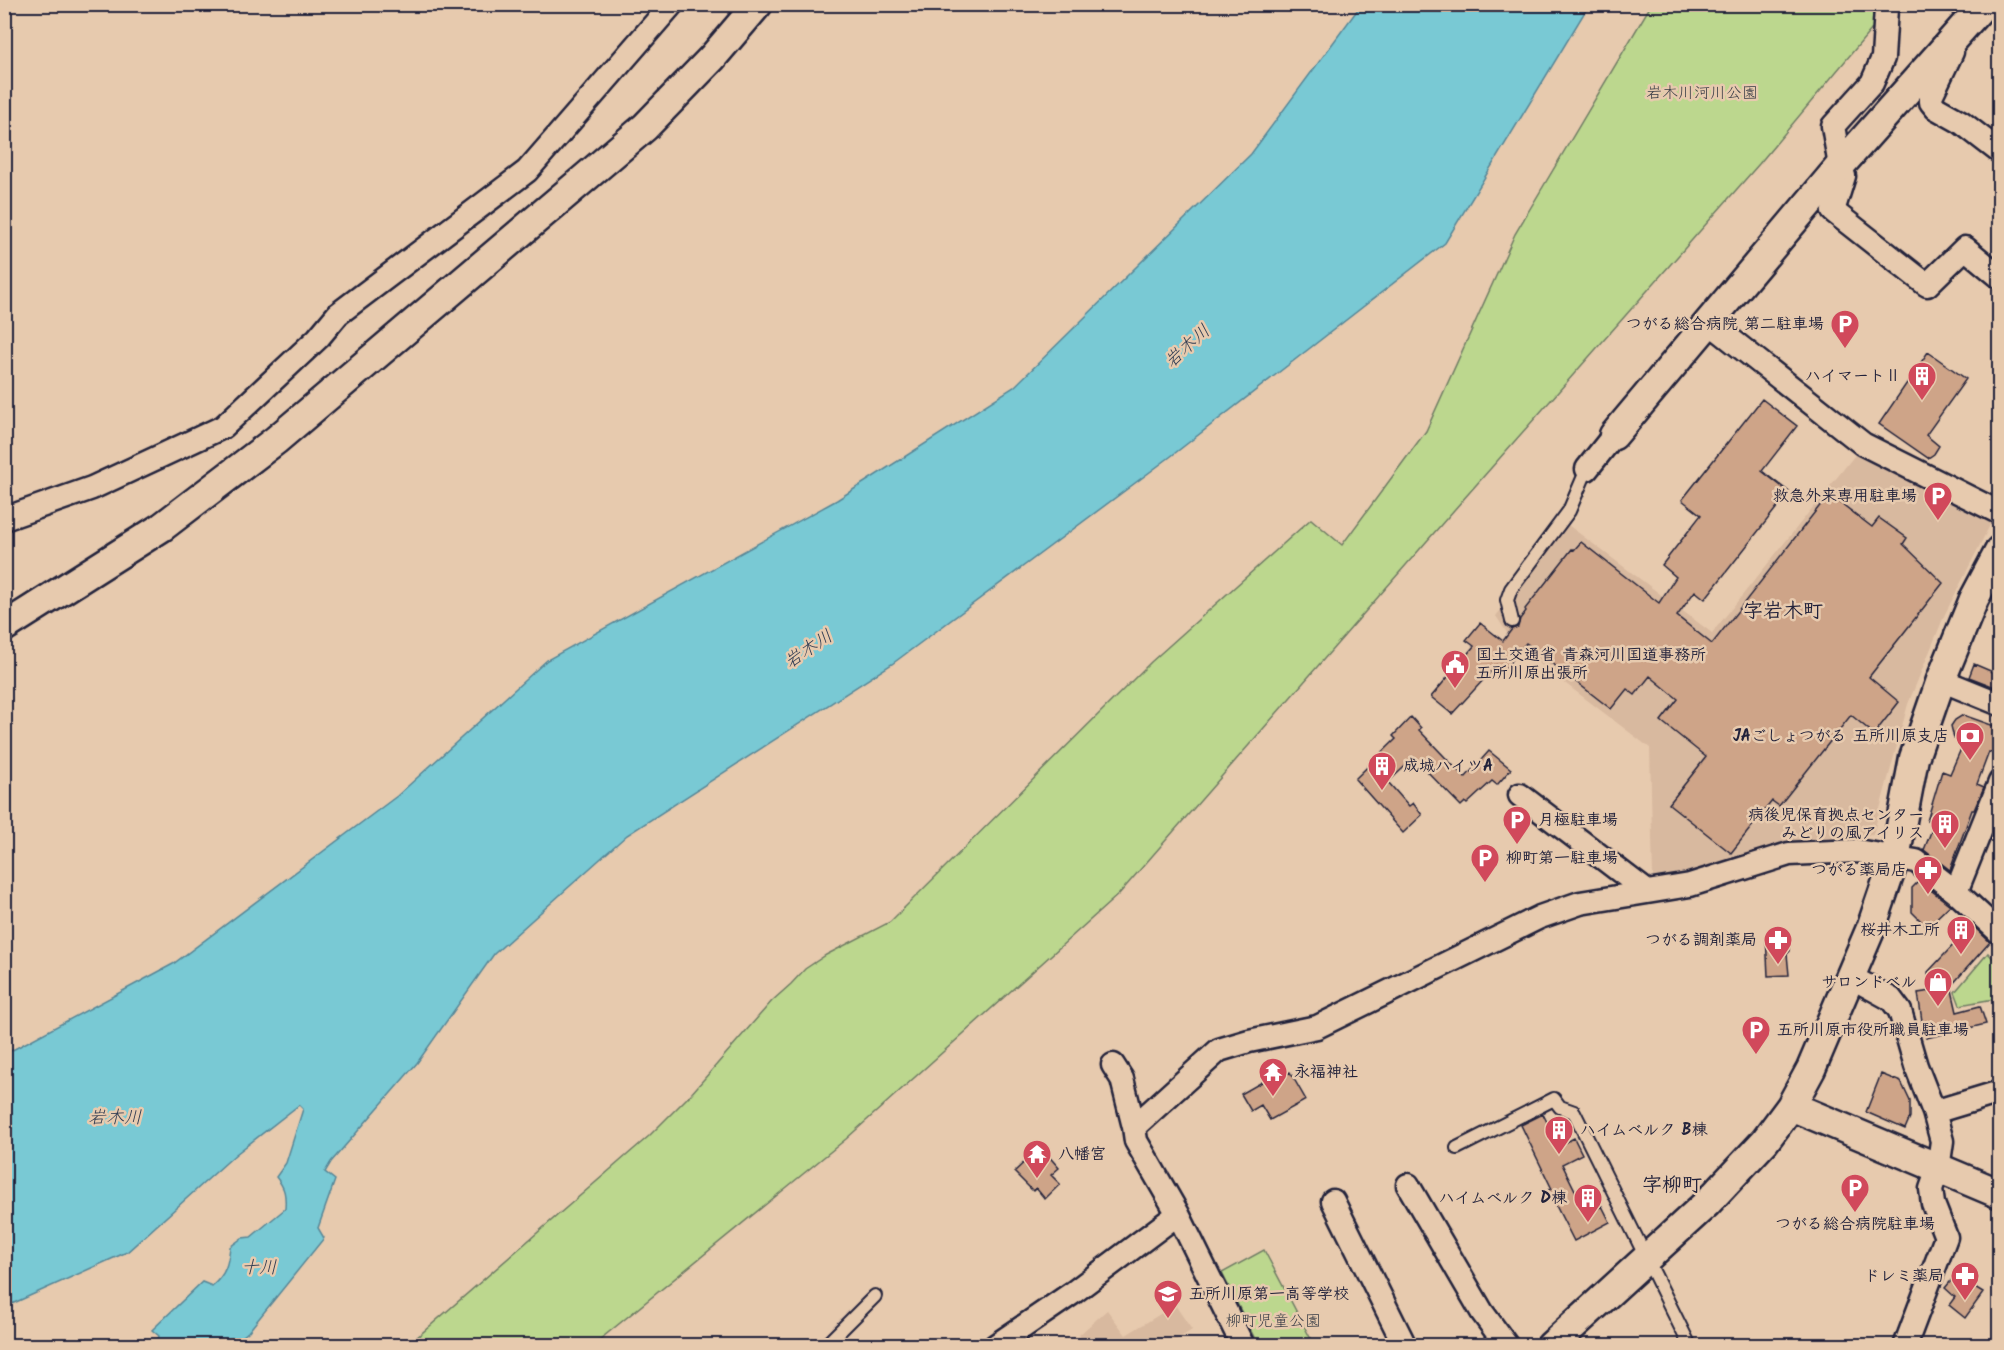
<svg xmlns="http://www.w3.org/2000/svg" width="2004" height="1350" font-family="Kalam,'Klee One',sans-serif">
  <style>
    .built { fill: #d8b99f }
    .green { fill: #bcd78e; stroke: #6f7c64; stroke-width: 1.5 }
    .water { fill: #79c9d4; stroke: #568697; stroke-width: 1.5 }
    .building { fill: #cea488; stroke: #22223b; stroke-width: 1.5 }
    .lines { fill: none; stroke-linecap: round; stroke-linejoin: round }
    .service-casing { stroke: #22223b; stroke-width: 16 }
    .minor-casing { stroke: #22223b; stroke-width: 27 }
    .tertiary-casing { stroke: #22223b; stroke-width: 33 }
    .service { stroke: #e7caae; stroke-width: 12 }
    .minor { stroke: #e7caae; stroke-width: 22 }
    .tertiary { stroke: #e7caae; stroke-width: 28 }
    .labels { text-anchor: middle; dominant-baseline: central; stroke-width: 5; stroke-linejoin: round; paint-order: stroke }
    .park-label { font-size: 16px; fill: #393d47; stroke: #e7caae }
    .poi-label { font-size: 16px; font-weight: bold; fill: #22223b; stroke: #e7caae; text-anchor: end }
    .water-label { font-size: 18px; font-style: italic; fill: #2f3b52; stroke: #e7caae }
    .quarter-label { font-size: 20px; font-weight: bold; fill: #22223b; stroke: #e7caae }
  </style>
  <rect width="100%" height="100%" fill="#e7caae"/>
  <filter id="ink" filterUnits="userSpaceOnUse"><feTurbulence type="fractalNoise" baseFrequency=".0167" numOctaves="2"/><feDisplacementMap in="SourceGraphic" scale="12" xChannelSelector="R" yChannelSelector="G"/><feConvolveMatrix kernelMatrix="1 2 1 2 8 2 1 2 1" color-interpolation-filters="sRGB"/></filter>
  <g filter="url(#ink)">
    <path class="built" d="M1855,455L1991,523L1945,614L1908,704L1873,835L1782,843L1712,868L1653,879L1650,748L1515,645L1496,616L1568,525L1712,633Z
      M1175,1305L1192,1330L1169,1345H1086L1079,1335L1107,1310L1126,1335Z"/>
    <path class="green" d="M1651,5H1892L1759,164L1454,510L1119,894L846,1139L593,1345L398,1346L416,1338L649,1136L691,1094L772,1001L791,984L805,969L826,955L890,922L1151,662L1311,519L1342,545L1426,431L1515,234Z
      M1988,953L1999,965V998L1960,1005L1955,992Z
      M1264,1250L1314,1345H1258L1222,1273Z"/>
    <path class="water" d="M1361,5H1589L1445,243L1170,457L892,664L627,835L494,954L417,1063L331,1162L325,1172L335,1180L318,1228L324,1238L248,1332L232,1345H156L159,1336L152,1330L202,1282L212,1286C226,1274 228,1264 230,1247L242,1238L251,1237L285,1209C286,1195 285,1188 276,1177L286,1163L303,1109L299,1105L236,1154L127,1252L5,1307V1054L173,964L397,796L547,660L837,500L1014,387L1251,154Z"/>
    <path class="building" d="M1928,352L1966,379L1926,435L1939,446L1934,454L1928,458L1879,424Z
      M1762,399L1797,426L1762,471L1789,492L1705,599L1695,591L1677,616L1712,644L1829,494L1872,527L1879,518L1907,538L1903,544L1943,583L1869,677L1899,702L1874,734L1851,715L1779,806L1772,801L1731,853L1669,804L1706,757L1661,721L1678,699L1650,676L1635,695L1627,689L1611,709L1526,643L1503,671L1497,665L1452,714L1431,697L1474,646L1466,640L1480,623L1503,641L1512,629L1518,627L1520,619L1526,611L1525,609L1572,549L1574,550L1581,542L1659,603L1676,577L1662,565L1701,515L1682,500Z
      M1974,664L2000,675V689L1969,677Z
      M1963,715L2000,728V756L1989,752L1977,784L1984,787L1974,810H1972L1950,870L1924,850L1934,824L1927,821L1942,771L1950,774L1964,742L1954,738L1951,726L1955,720Z
      M1411,717L1421,728L1419,730L1465,778L1489,751L1511,769L1497,785L1492,781L1467,804L1465,802L1461,806L1414,758L1388,782L1409,806L1413,803L1422,815L1403,833L1355,779L1396,739L1393,736Z
      M1919,881L1950,905L1927,927L1912,912V888Z
      M1972,925L1990,942L1951,986L1957,1012L1980,1006L1986,1024L1926,1038L1922,1021L1918,993L1931,991L1928,972Z
      M1766,935H1789L1790,951L1787,954L1789,975L1768,976Z
      M1290,1072L1306,1100L1270,1120L1261,1105L1251,1111L1241,1094L1276,1074L1278,1079Z
      M1881,1074L1901,1082L1910,1101V1117L1905,1129L1866,1112Z
      M1543,1114L1559,1146L1574,1138L1582,1154L1562,1164L1587,1214L1602,1206L1610,1222L1574,1241L1548,1190L1552,1189L1521,1125Z
      M1046,1153L1059,1168L1051,1175L1060,1184L1045,1199L1036,1188L1033,1191L1014,1172L1032,1155L1037,1161Z
      M1955,1276L1983,1293L1965,1318L1949,1305L1955,1297L1945,1288Z"/>
    <g class="lines">
      <g class="service-casing">
        <path id="service" d="M1512,621L1507,600L1511,589L1569,511L1587,469
          M1457,1148L1554,1099L1560,1107L1574,1112L1690,1346
          M825,1346L875,1296"/>
      </g>
      <g class="minor-casing">
        <path id="minor" d="M1890,4L1886,8L1883,58L1872,83L1833,126L1840,166L1844,176L1833,211L1927,285L1965,248L2000,277
          M1949,49L1952,52L1931,96V102L1936,108L1961,122L2000,152
          M1710,323L1863,444L2000,513
          M1587,469L1614,435
          M4,519L92,488L223,427L318,338L338,314L527,171L672,4
          M1941,680L2000,704
          M1520,795L1646,891
          M1956,892L2000,782
          M1851,977L1891,999L1900,1011L1916,1066L1934,1112L1942,1141L1938,1169L1931,1189L1933,1204L1946,1237L1905,1346
          M1113,1065L1122,1079L1134,1127
          M1934,1112L2000,1092
          M1408,1185L1482,1312L1507,1346
          M1333,1201L1405,1346
          M995,1346L1074,1292L1178,1214
          M1243,1346L1178,1214L1136,1141L1134,1127L1219,1050L1249,1041L1317,1027L1540,917L1580,903L1690,885L1789,854L1857,851L1916,861L1956,892L2000,933"/>
      </g>
      <g class="tertiary-casing">
        <path id="tertiary" d="M1614,435L1840,166L1984,4
          M4,627L162,527L276,440L645,127L712,58L758,4
          M1791,1106L2000,1194
          M1551,1346L1707,1203L1765,1141L1791,1106L1811,1069L1871,928L1895,858L1914,758L1941,680L1974,599L2000,550"/>
      </g>
      <use href="#service" class="service"/>
      <use href="#minor" class="minor"/>
      <use href="#tertiary" class="tertiary"/>
    </g>
  </g>
  <defs>
    <g id="parking-pin" transform="scale(1.5)"><path d="M0 17L-7.5 6A9.5 9.5 0 1 1 7.5 6Z" fill="#d1495b" stroke="#e7caae"/><path d="M-3.5-5.5H1a3.5 3.5 0 0 1 0 7H-1V5.5H-3.5ZM-1-3.4V-.6H.8a1.4 1.4 0 0 0 0-2.8Z" fill="#fff"/></g>
    <g id="building-pin" transform="scale(1.5)"><path d="M0 17L-7.5 6A9.5 9.5 0 1 1 7.5 6Z" fill="#d1495b" stroke="#e7caae"/><path d="M-4-6H4V6H1V3H-1V6H-4ZM-2.5-4.3h1.7v1.8h-1.7ZM.8-4.3h1.7v1.8H.8ZM-2.5-1h1.7V.8h-1.7ZM.8-1h1.7V.8H.8Z" fill="#fff"/></g>
    <g id="civic-pin" transform="scale(1.5)"><path d="M0 17L-7.5 6A9.5 9.5 0 1 1 7.5 6Z" fill="#d1495b" stroke="#e7caae"/><path d="M-.6-6.5H3V-4.5H.6V-3L4-1V1h2V6H-6V1h2V-1L-.6-3ZM-1.2 2.5V6h2.4V2.5Z" fill="#fff"/></g>
    <g id="bank-pin" transform="scale(1.5)"><path d="M0 17L-7.5 6A9.5 9.5 0 1 1 7.5 6Z" fill="#d1495b" stroke="#e7caae"/><path d="M-6-4H6V4H-6ZM0-2.3a2.3 2.3 0 1 0 0 4.6a2.3 2.3 0 1 0 0-4.6Z" fill="#fff"/></g>
    <g id="pharmacy-pin" transform="scale(1.5)"><path d="M0 17L-7.5 6A9.5 9.5 0 1 1 7.5 6Z" fill="#d1495b" stroke="#e7caae"/><path d="M-2-6h4v4h4v4h-4v4h-4v-4h-4v-4h4Z" fill="#fff"/></g>
    <g id="shop-pin" transform="scale(1.5)"><path d="M0 17L-7.5 6A9.5 9.5 0 1 1 7.5 6Z" fill="#d1495b" stroke="#e7caae"/><path d="M-5-2.5h2.3a2.7 3.5 0 0 1 5.4 0H5L5.5 6h-11ZM-1.5-2.5h3a1.5 2.3 0 0 0-3 0Z" fill="#fff"/></g>
    <g id="temple-pin" transform="scale(1.5)"><path d="M0 17L-7.5 6A9.5 9.5 0 1 1 7.5 6Z" fill="#d1495b" stroke="#e7caae"/><path d="M0-6L5-2H3V0L6.5 2.5H4V6H1.5V3h-3V6H-4V2.5H-6.5L-3 0V-2H-5Z" fill="#fff"/></g>
    <g id="school-pin" transform="scale(1.5)"><path d="M0 17L-7.5 6A9.5 9.5 0 1 1 7.5 6Z" fill="#d1495b" stroke="#e7caae"/><path d="M0-5L7-2L0 1L-7-2ZM-4 1L0 2.5L4 1V4Q0 6-4 4Z" fill="#fff"/></g>
  </defs>
  <g fill-rule="evenodd">
    <use href="#parking-pin" x="1845" y="324"/>
    <use href="#building-pin" x="1922" y="376"/>
    <use href="#parking-pin" x="1938" y="496"/>
    <use href="#civic-pin" x="1455" y="664"/>
    <use href="#bank-pin" x="1970" y="736"/>
    <use href="#building-pin" x="1382" y="766"/>
    <use href="#parking-pin" x="1517" y="820"/>
    <use href="#building-pin" x="1945" y="824"/>
    <use href="#parking-pin" x="1485" y="858"/>
    <use href="#pharmacy-pin" x="1928" y="870"/>
    <use href="#building-pin" x="1961" y="930"/>
    <use href="#pharmacy-pin" x="1778" y="940"/>
    <use href="#shop-pin" x="1938" y="982"/>
    <use href="#parking-pin" x="1756" y="1030"/>
    <use href="#temple-pin" x="1273" y="1072"/>
    <use href="#building-pin" x="1559" y="1130"/>
    <use href="#temple-pin" x="1037" y="1154"/>
    <use href="#parking-pin" x="1855" y="1188"/>
    <use href="#building-pin" x="1588" y="1198"/>
    <use href="#pharmacy-pin" x="1965" y="1276"/>
    <use href="#school-pin" x="1168" y="1294"/>
  </g>
  <g class="labels">
    <g class="park-label">
      <text x="1702" y="93">岩木川河川公園</text>
      <text x="1273" y="1321">柳町児童公園</text>
    </g>
    <g class="poi-label">
      <text x="1824" y="324">つがる総合病院 第二駐車場</text>
      <text x="1901" y="376">ハイマートⅡ</text>
      <text x="1917" y="496">救急外来専用駐車場</text>
      <text x="1476" y="655" text-anchor="start">国土交通省 青森河川国道事務所<tspan x="1476" dy="18">五所川原出張所</tspan></text>
      <text x="1949" y="736">JAごしょつがる 五所川原支店</text>
      <text x="1403" y="766" text-anchor="start">成城ハイツA</text>
      <text x="1924" y="815">病後児保育拠点センター<tspan x="1924" dy="18">みどりの風アイリス</tspan></text>
      <text x="1538" y="820" text-anchor="start">月極駐車場</text>
      <text x="1506" y="858" text-anchor="start">柳町第一駐車場</text>
      <text x="1907" y="870">つがる薬局店</text>
      <text x="1940" y="930">桜井木工所</text>
      <text x="1757" y="940">つがる調剤薬局</text>
      <text x="1917" y="982">サロンドベル</text>
      <text x="1777" y="1030" text-anchor="start">五所川原市役所職員駐車場</text>
      <text x="1294" y="1072" text-anchor="start">永福神社</text>
      <text x="1580" y="1130" text-anchor="start">ハイムベルク B棟</text>
      <text x="1058" y="1154" text-anchor="start">八幡宮</text>
      <text x="1567" y="1198">ハイムベルク D棟</text>
      <text x="1855" y="1224" text-anchor="middle">つがる総合病院駐車場</text>
      <text x="1944" y="1276">ドレミ薬局</text>
      <text x="1189" y="1294" text-anchor="start">五所川原第一高等学校</text>
    </g>
    <g class="water-label">
      <text transform="translate(1188 347) rotate(-42)">岩木川</text>
      <text transform="translate(809 650) rotate(-34)">岩木川</text>
      <text x="115" y="1118">岩木川</text>
      <text x="259" y="1268">十川</text>
    </g>
    <g class="quarter-label">
      <text x="1783" y="612">字岩木町</text>
      <text x="1672" y="1186">字柳町</text>
    </g>
  </g>
  <rect width="2004" height="1350" fill="none" stroke="#e7caae" stroke-width="24"/>
  <rect x="12" y="12" width="1980" height="1326" fill="none" stroke="#22223b" stroke-width="2" filter="url(#ink)"/>
</svg>
